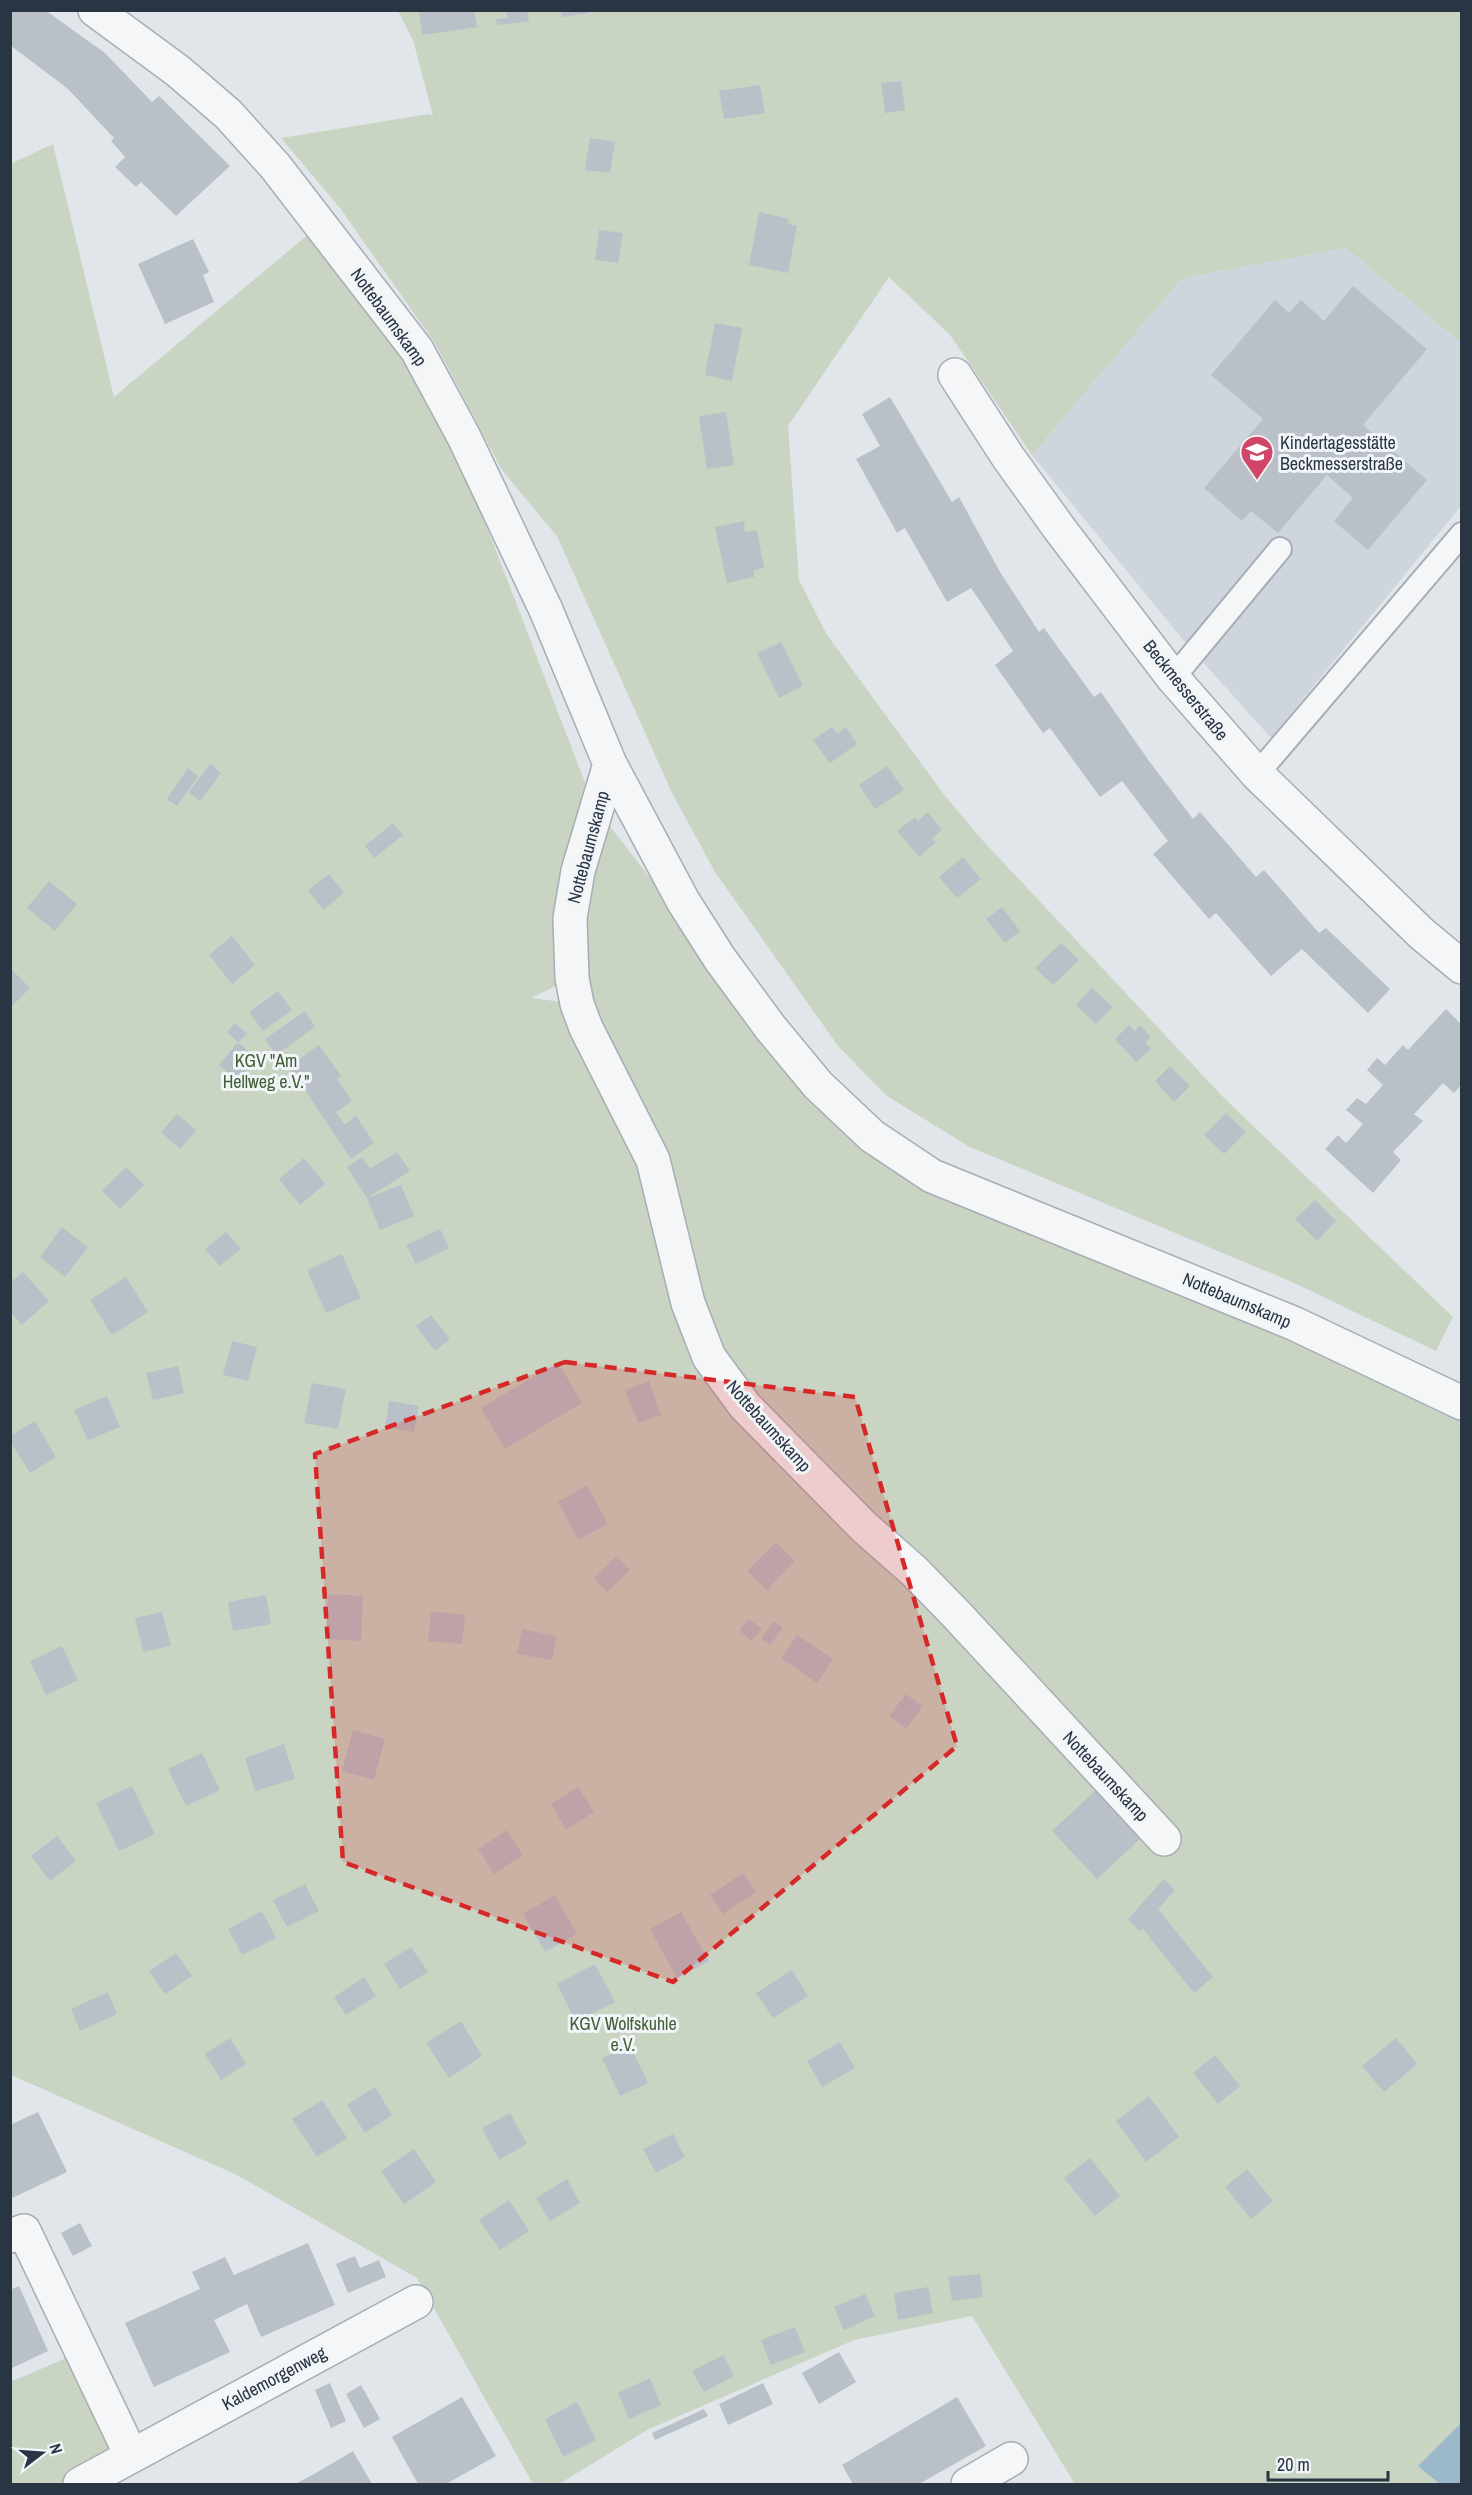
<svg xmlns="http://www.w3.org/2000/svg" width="1472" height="2495" font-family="'Archivo Narrow',sans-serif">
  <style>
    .built { fill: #cfd5dc }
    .green { fill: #c9d4c2; fill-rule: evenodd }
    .water { fill: #9cb8cb }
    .building { fill: #b9c0c8 }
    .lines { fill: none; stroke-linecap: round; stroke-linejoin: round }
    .service-casing { stroke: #a6adb5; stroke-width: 26 }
    .minor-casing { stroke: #a6adb5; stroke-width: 36 }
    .service { stroke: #f4f6f8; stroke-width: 22 }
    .minor { stroke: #f4f6f8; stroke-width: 33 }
    .marked { fill: #d62828; fill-opacity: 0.2; stroke: #d62828; stroke-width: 4.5; stroke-dasharray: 12 8; stroke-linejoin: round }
    .labels { text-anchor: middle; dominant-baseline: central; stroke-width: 6; stroke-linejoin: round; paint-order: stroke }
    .street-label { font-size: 18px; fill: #293543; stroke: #f1f5f8 }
    .poi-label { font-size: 18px; fill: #293543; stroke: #f1f5f8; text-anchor: start }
    .park-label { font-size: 18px; fill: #425f36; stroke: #f1f5f8 }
  </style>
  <rect width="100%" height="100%" fill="#e1e6ea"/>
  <path class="built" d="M1346,248L1461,343V506L1271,738L1184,641L1032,455L1182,278Z"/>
  <path class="green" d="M398,11H1461V343L1346,248L1182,278L1032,455L950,335L889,277L788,426L799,580L827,635L945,796L984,842L1225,1099L1453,1317L1436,1351L1292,1282L968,1146L887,1096L838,1046L715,872L672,793L557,536L502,470L435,343L340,208L281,138L429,114L433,116L413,40Z
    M53,144L114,397L311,232L404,355L469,480L587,788L570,910L572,978L531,998L577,1004L644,1142L575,988L574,926L581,874L605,820L700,942L755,1020L817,1095L869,1143L930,1179L1461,1404V2484H1075L972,2316L854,2340L647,2430L559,2484H533L417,2278L235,2174L11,2075L10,164ZM700,1323L713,1354L752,1403L709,1357ZM838,1497L959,1615L1058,1718L956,1614L864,1527Z
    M81,2352L131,2455L80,2484H11L10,2382Z"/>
  <path class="water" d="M1461,2423V2484H1440L1418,2466Z"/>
  <path class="building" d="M10,10H45L105,53L152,102L159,96L230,166L176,216L141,182L136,187L115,167L125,157L111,141L114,138L68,89L10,45Z
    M419,10H474L477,27L422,35Z
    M506,10H527L529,21L497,25L496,19L508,18Z
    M561,10H589V13L562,17Z
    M901,81L905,110L885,113L881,83Z
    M760,85L765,113L724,119L719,91Z
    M590,138L615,142L610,173L585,170Z
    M759,212L789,219L788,224L797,226L788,273L749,265Z
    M599,230L623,233L618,263L595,260Z
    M193,239L209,272L203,275L214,302L165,324L138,264Z
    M1353,286L1427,349L1363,425L1427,480L1368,550L1334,521L1353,498L1327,475L1278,533L1251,511L1242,521L1204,488L1263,419L1211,375L1275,300L1289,313L1301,300L1324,321Z
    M715,323L742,328L732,381L705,375Z
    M890,397L952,502L959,497L1000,572L1039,632L1044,628L1094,697L1101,692L1149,761L1193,819L1200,812L1256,877L1264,870L1319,933L1326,928L1390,989L1368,1013L1302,949L1271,976L1216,913L1209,919L1153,854L1168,841L1122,781L1100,797L1050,728L1043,733L995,665L1013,651L982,604L971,588L947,602L905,528L897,533L856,459L880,446L862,414Z
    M726,412L734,465L707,469L699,416Z
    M744,521L745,532L757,530L764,568L754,570V577L727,583L715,527Z
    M781,642L803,686L779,698L757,653Z
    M832,727L837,734L846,727L857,744L830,763L813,740Z
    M210,764L221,773L200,801L189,792Z
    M887,766L904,790L875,809L859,785Z
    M188,768L198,776L177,806L167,799Z
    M928,812L942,830L932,838L936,842L919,857L897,831L915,817L918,821Z
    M393,823L403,835L374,858L365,846Z
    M963,857L981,879L957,898L939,877Z
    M329,874L344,893L323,910L308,890Z
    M49,881L77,904L55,931L27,908Z
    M1002,907L1020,931L1005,943L986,919Z
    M232,936L255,965L232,984L209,955Z
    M1061,943L1079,960L1053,985L1035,968Z
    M10,968L30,988L10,1008Z
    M1092,988L1113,1007L1096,1024L1076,1005Z
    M278,991L292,1010L263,1031L249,1012Z
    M1446,1009L1461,1024V1085L1454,1093L1443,1083L1414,1114L1423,1121L1393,1152L1401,1160L1373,1193L1325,1149L1338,1135L1346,1143L1363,1124L1346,1110L1357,1098L1366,1104L1383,1085L1367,1070L1377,1058L1385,1065L1403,1045L1408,1050Z
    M305,1011L315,1027L276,1055L265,1039Z
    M235,1023L247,1034L238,1042L227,1032Z
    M1129,1025L1135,1031L1140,1025L1151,1037L1145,1042L1151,1049L1136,1062L1115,1039Z
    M238,1042L257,1059L237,1081L219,1065Z
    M319,1045L341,1076L337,1079L352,1101L336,1112L345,1125L356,1116L374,1143L351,1159L289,1066Z
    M1170,1066L1190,1086L1174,1102L1155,1081Z
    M1226,1113L1246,1132L1224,1154L1204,1135Z
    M177,1114L196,1130L180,1149L161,1132Z
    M397,1152L410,1171L367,1198L401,1185L414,1216L380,1230L367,1198L347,1167L362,1157L370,1169Z
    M304,1158L325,1184L300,1205L279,1179Z
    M126,1167L144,1185L120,1209L102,1191Z
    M1315,1200L1336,1221L1317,1241L1295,1219Z
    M62,1227L88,1247L65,1277L40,1257Z
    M440,1229L449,1248L416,1264L406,1245Z
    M226,1232L241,1249L220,1266L205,1249Z
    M342,1254L361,1298L326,1313L307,1270Z
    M23,1272L49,1301L22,1325L10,1312V1283Z
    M126,1277L148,1312L112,1335L90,1300Z
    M431,1315L450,1339L435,1351L416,1326Z
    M232,1341L257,1347L248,1381L223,1375Z
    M558,1362L582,1403L505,1449L481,1408Z
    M178,1366L184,1393L153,1400L146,1373Z
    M649,1381L661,1415L638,1423L625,1390Z
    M312,1383L346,1389L338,1429L304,1423Z
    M107,1396L120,1427L88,1440L74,1410Z
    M389,1401L419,1406L414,1432L385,1427Z
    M35,1421L56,1457L30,1473L10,1441V1436Z
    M587,1485L608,1524L578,1540L558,1502Z
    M776,1542L795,1561L767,1590L747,1571Z
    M617,1556L630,1570L607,1592L594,1578Z
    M328,1594L363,1596L361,1641L326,1639Z
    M266,1595L271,1624L233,1631L228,1602Z
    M431,1611L465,1615L462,1644L428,1641Z
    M162,1612L171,1646L143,1652L135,1618Z
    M749,1619L762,1629L751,1641L739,1630Z
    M774,1621L783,1628L770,1645L761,1639Z
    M522,1629L557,1636L552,1660L517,1654Z
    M797,1635L833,1659L817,1683L781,1658Z
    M62,1646L78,1680L46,1695L30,1661Z
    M906,1694L923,1706L906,1729L889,1716Z
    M353,1730L385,1739L374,1780L342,1771Z
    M284,1744L295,1779L255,1791L245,1758Z
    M202,1753L220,1790L186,1806L168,1769Z
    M132,1786L155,1834L119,1851L96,1803Z
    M578,1787L594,1812L566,1830L551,1804Z
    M1096,1790L1140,1839L1097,1879L1052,1831Z
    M507,1830L523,1855L494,1874L478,1849Z
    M57,1836L76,1861L50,1881L31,1856Z
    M743,1873L756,1892L723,1914L710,1895Z
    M1164,1879L1175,1890L1158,1909L1213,1977L1194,1993L1143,1929L1139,1931L1128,1919Z
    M305,1884L319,1911L287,1927L273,1900Z
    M555,1895L577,1934L545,1952L523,1914Z
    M262,1911L276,1938L242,1955L228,1929Z
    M681,1912L709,1961L677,1978L650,1929Z
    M411,1947L428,1972L400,1989L384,1964Z
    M176,1953L192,1976L165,1994L149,1971Z
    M595,1964L615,2002L576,2022L557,1984Z
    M792,1970L808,1996L773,2018L756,1993Z
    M364,1977L376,1996L346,2015L334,1997Z
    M108,1992L117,2014L80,2031L71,2009Z
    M461,2021L482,2056L449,2078L426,2043Z
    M230,2038L246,2064L221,2080L205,2054Z
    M1396,2038L1417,2064L1384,2092L1362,2066Z
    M840,2042L855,2068L822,2087L807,2061Z
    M630,2045L648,2083L620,2096L602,2058Z
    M1215,2055L1240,2086L1218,2104L1193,2073Z
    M375,2087L392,2115L365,2133L347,2105Z
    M1149,2096L1179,2137L1146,2162L1116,2121Z
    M322,2100L347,2138L317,2157L292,2119Z
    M38,2112L67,2172L10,2199V2125Z
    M510,2113L527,2144L499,2160L482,2128Z
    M673,2134L685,2157L656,2173L643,2149Z
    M414,2149L436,2182L404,2204L381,2171Z
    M1090,2158L1120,2196L1095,2216L1064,2178Z
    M1247,2169L1273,2201L1251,2219L1225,2187Z
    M567,2179L580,2203L550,2221L536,2198Z
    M509,2200L529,2231L500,2250L479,2220Z
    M80,2223L92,2246L73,2256L61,2233Z
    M308,2243L335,2305L261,2337L247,2304L214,2320L230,2352L154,2387L125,2323L200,2289L192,2272L225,2257L234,2275Z
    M355,2256L360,2268L379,2260L386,2277L348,2293L336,2264Z
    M980,2274L983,2297L952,2301L948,2277Z
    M19,2286L48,2351L10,2369V2290Z
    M928,2287L933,2313L898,2320L894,2293Z
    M865,2294L875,2316L844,2330L834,2307Z
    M795,2327L805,2352L771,2365L761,2340Z
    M839,2352L856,2382L819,2404L802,2373Z
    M723,2355L734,2376L704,2392L692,2371Z
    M650,2378L661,2405L629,2419L618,2393Z
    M330,2383L346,2421L331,2428L315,2390Z
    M763,2383L773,2404L728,2425L719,2404Z
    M361,2385L380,2419L364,2428L346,2394Z
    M462,2397L496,2456L446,2484H418L392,2437Z
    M957,2397L986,2446L919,2484H853L842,2465Z
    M577,2402L596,2440L563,2457L545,2419Z
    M704,2409L708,2416L655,2440L652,2433Z
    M353,2451L372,2484H295L316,2473Z"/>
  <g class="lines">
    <g class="service-casing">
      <path id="service" d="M1173,678L1280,549
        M1257,774L1462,534"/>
    </g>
    <g class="minor-casing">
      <path id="minor" d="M95,10L178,71L228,114L275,166L417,350L464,437L546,610L610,764L683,901L720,959L770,1027L818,1085L872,1136L932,1176L1293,1323L1462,1403
        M955,375L1008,457L1059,528L1173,678L1257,774L1422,934L1462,967
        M610,764L578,871L570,918L572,978L577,1004L586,1028L653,1160L688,1303L709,1357L745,1406L864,1527L914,1571L956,1614L1164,1839
        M10,2236L24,2231L131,2455
        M80,2484L416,2302
        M968,2484L1011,2459"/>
    </g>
    <use href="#service" class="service"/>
    <use href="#minor" class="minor"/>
  </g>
  <path class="marked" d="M565,1362L855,1397L957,1746L673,1982L343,1862L315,1454Z"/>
  <defs>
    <g id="school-pin" transform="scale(1.725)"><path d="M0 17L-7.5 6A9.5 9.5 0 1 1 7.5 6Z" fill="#d14569" stroke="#f1f5f8"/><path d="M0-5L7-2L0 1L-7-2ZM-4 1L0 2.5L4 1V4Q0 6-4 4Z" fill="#fff"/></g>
  </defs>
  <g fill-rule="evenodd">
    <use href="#school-pin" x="1257" y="452"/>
  </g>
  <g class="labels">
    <g class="street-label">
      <text transform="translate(389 317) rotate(54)">Nottebaumskamp</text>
      <text transform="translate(1186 690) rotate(51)">Beckmesserstraße</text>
      <text transform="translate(588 847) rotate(-75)">Nottebaumskamp</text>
      <text transform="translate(1237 1300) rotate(23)">Nottebaumskamp</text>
      <text transform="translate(769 1426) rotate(48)">Nottebaumskamp</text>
      <text transform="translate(1106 1776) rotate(47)">Nottebaumskamp</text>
      <text transform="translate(274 2378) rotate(-28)">Kaldemorgenweg</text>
    </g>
    <g class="poi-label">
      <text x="1280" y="442">Kindertagesstätte<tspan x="1280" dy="21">Beckmesserstraße</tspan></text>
    </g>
    <g class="park-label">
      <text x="266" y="1060">KGV "Am<tspan x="266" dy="21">Hellweg e.V."</tspan></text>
      <text x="623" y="2023">KGV Wolfskuhle<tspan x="623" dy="21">e.V.</tspan></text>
    </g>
  </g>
  <rect width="1472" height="2495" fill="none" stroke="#293543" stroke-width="24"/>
  <g transform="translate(42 2453) rotate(73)" stroke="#f1f5f8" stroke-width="4.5" paint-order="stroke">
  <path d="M0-4.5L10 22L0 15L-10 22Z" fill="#293543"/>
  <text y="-9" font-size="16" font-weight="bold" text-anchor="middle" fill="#293543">N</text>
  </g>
  <path d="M1268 2471v9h120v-9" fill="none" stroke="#293543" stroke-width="3"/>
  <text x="1277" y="2471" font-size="18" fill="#293543" stroke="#f1f5f8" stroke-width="4.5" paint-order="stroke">20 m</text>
</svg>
